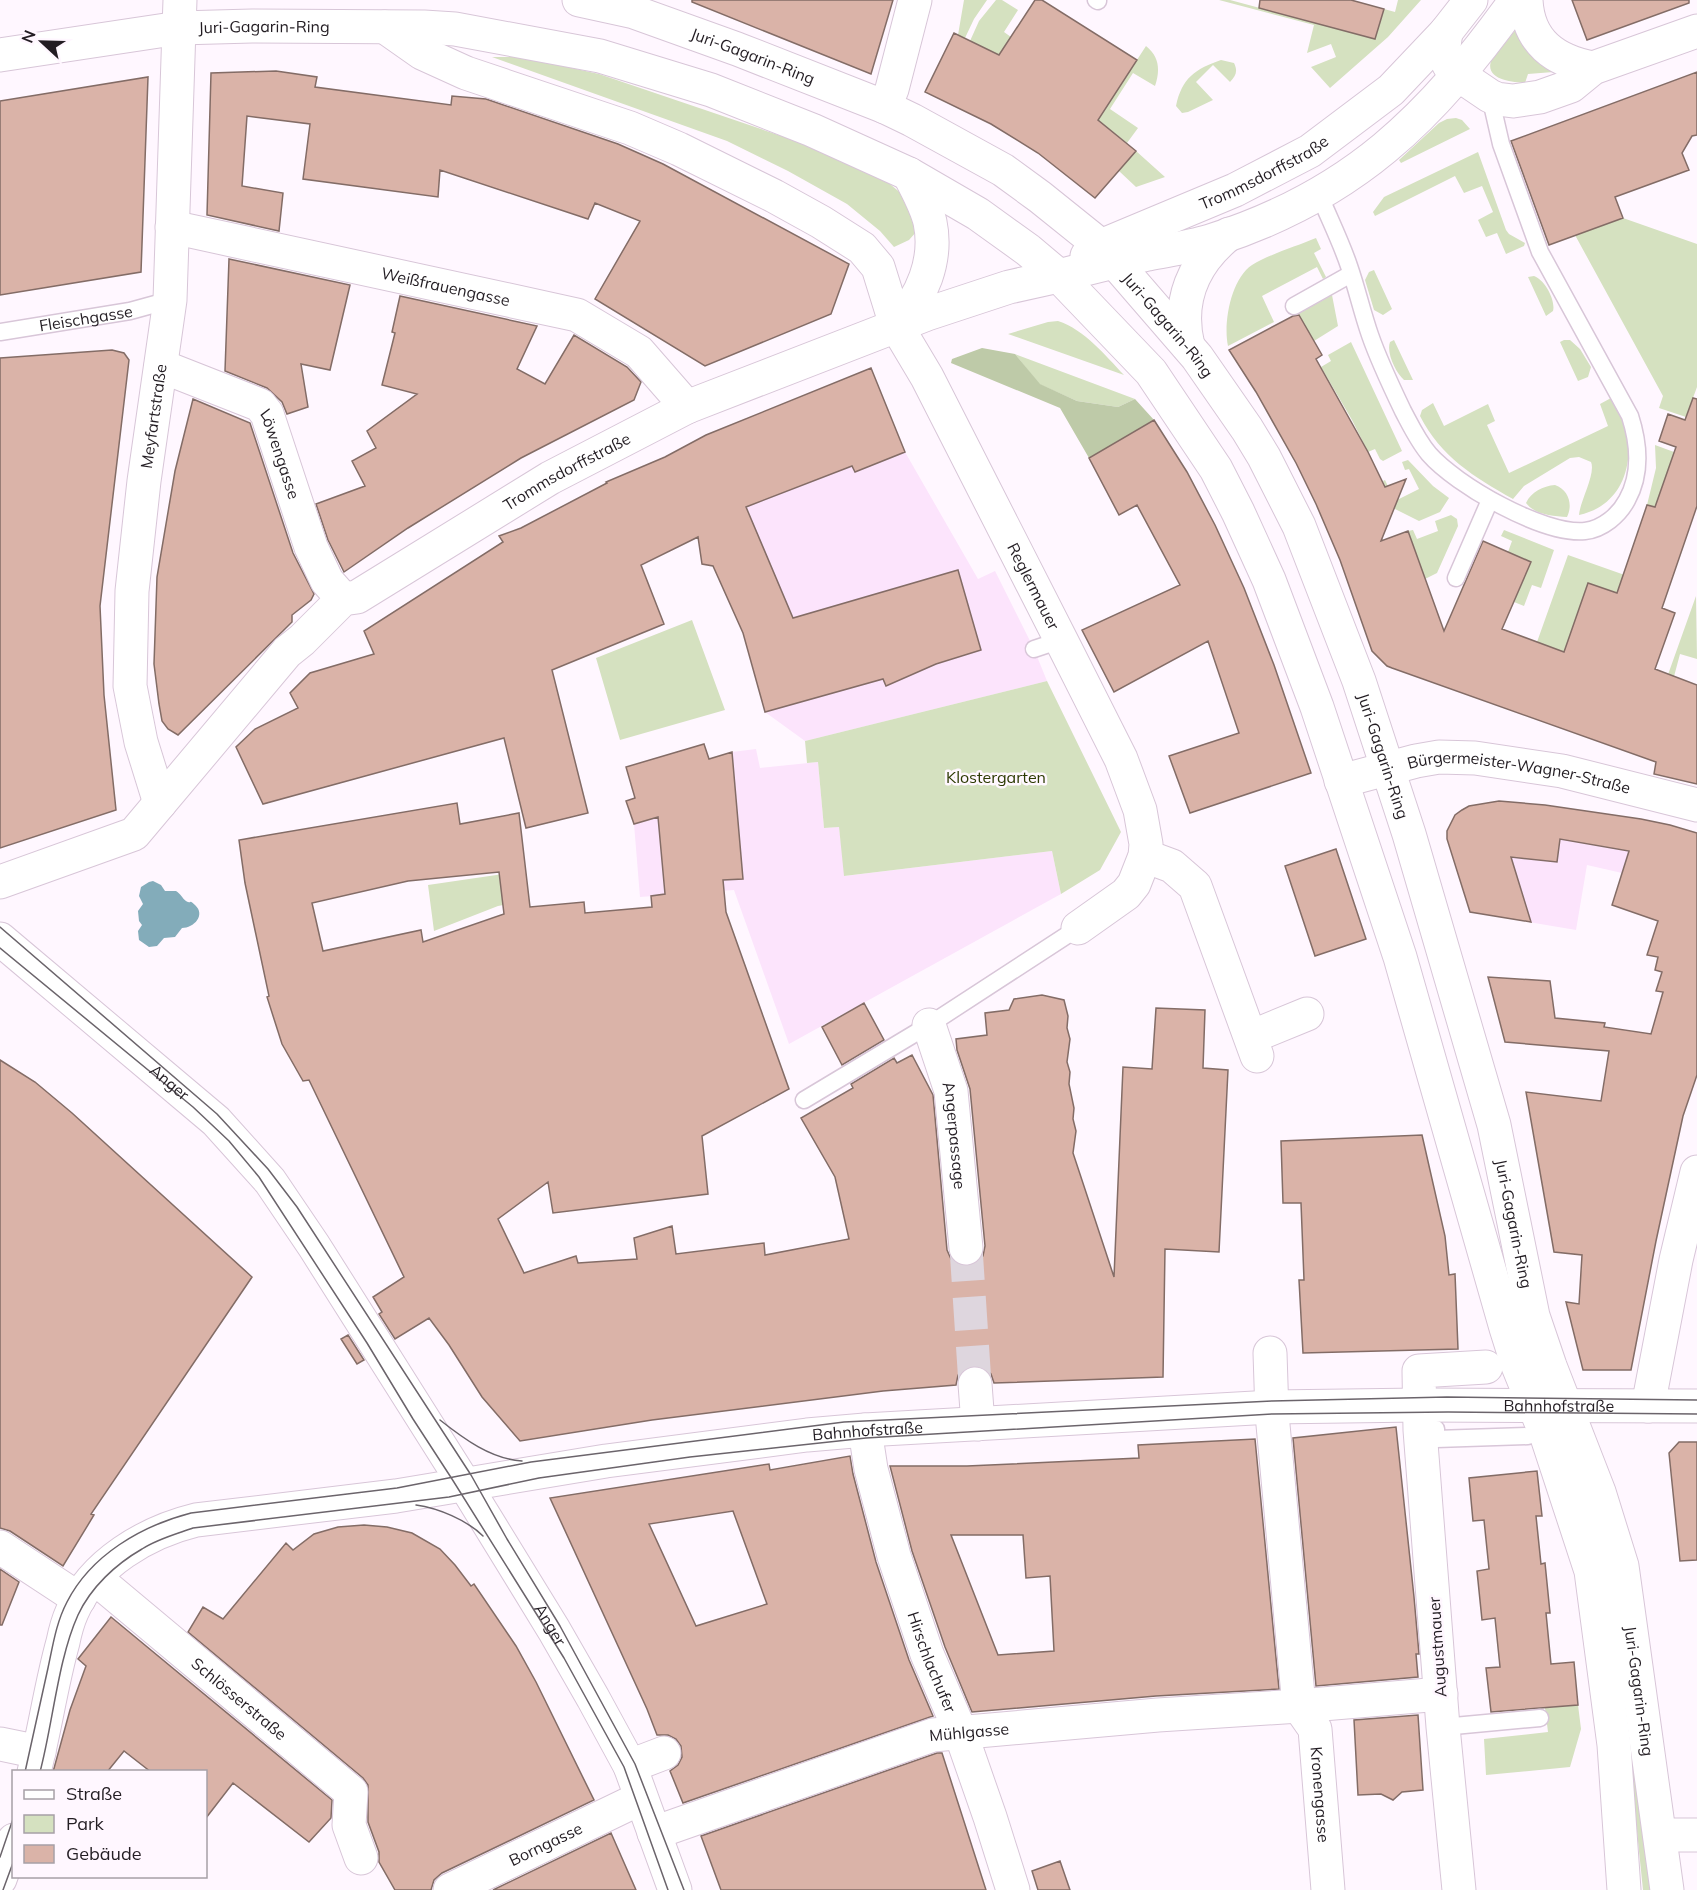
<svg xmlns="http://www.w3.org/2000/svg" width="1697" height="1890" font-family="Mulish,sans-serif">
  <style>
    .built { fill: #fce4fc }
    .green { fill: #d5e1c0 }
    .forest { fill: #becaa8 }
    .water { fill: #83acba }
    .building { fill: #dab3a8; stroke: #836c66; stroke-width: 1.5; fill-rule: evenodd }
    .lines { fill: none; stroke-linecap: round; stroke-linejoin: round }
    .street-tunnel { stroke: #ded6de; stroke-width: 33; stroke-dasharray: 33 16; stroke-linecap: butt }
    .lane-casing { stroke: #d8c6d8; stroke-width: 19 }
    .street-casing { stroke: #d8c6d8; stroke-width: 35 }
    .secondary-casing { stroke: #d8c6d8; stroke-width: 35 }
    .lane { stroke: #fff; stroke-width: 16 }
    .street { stroke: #fff; stroke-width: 33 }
    .secondary { stroke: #fff; stroke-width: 33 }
    .tram { stroke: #6b646b; stroke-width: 1.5 }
    .labels { text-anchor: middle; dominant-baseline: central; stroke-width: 5; stroke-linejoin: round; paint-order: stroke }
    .street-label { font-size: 16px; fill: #231d23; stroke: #fff7ff }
    .park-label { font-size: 16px; fill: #2c3a02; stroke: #fff7ff }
  </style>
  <rect width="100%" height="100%" fill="#fff7ff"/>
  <path class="built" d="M871,368L905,452L978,579L995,571L1034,649L1047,681L805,741L765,712L743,633L714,566L702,564L699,542L707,502L681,448L706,435Z
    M704,744L709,759L732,752L756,749L760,768L818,762L824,828L839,827L845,876L1052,851L1061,894L789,1044L734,890L640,897L634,824L626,801L635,798L626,767Z
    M1499,801L1545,805L1670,825L1657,857L1622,873L1587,865L1576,930L1470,912L1447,839V831L1455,815L1469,806Z"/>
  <path class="green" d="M964,0H987L974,19L965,38L958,35Z
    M996,0H1002L1018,10L1004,32L1011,37L999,55L970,41L979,21Z
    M1219,0H1230L1375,39L1384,9L1395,12L1398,0H1421L1388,37L1330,88L1311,67L1336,57L1331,44L1307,53L1314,25Z
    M1517,28L1566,71L1528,74L1525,83C1512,82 1485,80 1491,61Z
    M1146,46C1160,57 1160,71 1155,86L1133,73L1110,109L1138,128L1127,143L1098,120Z
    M492,57H522L599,74L802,143L884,179L903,195L917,231L909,240L894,247L880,231L847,204L788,171L727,141Z
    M1221,60L1234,63C1238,71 1236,76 1230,82L1213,65L1196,82L1213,100L1188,112L1182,113L1176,106C1182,78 1195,69 1221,60Z
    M1456,118L1462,120L1470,129L1401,163L1399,160L1439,123L1447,119Z
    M1136,151L1165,177L1136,187L1119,171Z
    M1478,152L1506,230L1509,234L1525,243L1524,246L1506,254L1497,233L1486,237L1478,220L1493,212L1482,186L1464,193L1455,176L1375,216L1373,212L1384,197Z
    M1623,218L1697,244V387L1686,417L1659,408L1663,396L1575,235Z
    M1316,238L1321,249L1314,253L1326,277L1323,279L1317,267L1262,296L1274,322L1228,346C1223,323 1231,279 1252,265C1270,254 1297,246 1316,238Z
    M1374,270L1392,309L1383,315L1374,310L1365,280L1369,272Z
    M1534,276C1544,279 1556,300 1553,311L1546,316L1528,277Z
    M1332,295L1338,326L1314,341L1298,314Z
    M1058,321C1085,330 1105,355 1124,375L1008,334L1048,322Z
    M1394,340L1413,380H1404C1396,373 1386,353 1390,342Z
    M1564,340H1570L1580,349L1591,367L1588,377L1578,381L1560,342Z
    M1351,342L1402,451L1383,461L1380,459L1375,449L1368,452L1352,420L1321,367L1331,361L1328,355Z
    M1015,354L1135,399L1118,407L1077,401L1039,384Z
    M1611,398C1617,410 1625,424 1629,437C1630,444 1629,453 1628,460C1624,489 1607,509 1579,515C1580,501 1596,474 1591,462L1579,457L1570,458L1524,486L1513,499C1474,477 1441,457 1420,416L1422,410L1433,403L1444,426L1488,404L1495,421L1487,425L1509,473L1608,426L1600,404Z
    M1655,445L1674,452L1692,520L1647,505L1656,468Z
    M1408,460L1433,486L1449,498L1440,512L1419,521L1395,509L1383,481L1385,480L1395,501L1419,489L1409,469L1405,470L1402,462Z
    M1555,485C1569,490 1573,505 1567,517C1553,516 1535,515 1526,503C1531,492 1543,486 1555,485Z
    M1451,515L1457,519L1458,526L1437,573L1425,579L1408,531L1413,530L1417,539L1438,531L1435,521Z
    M1504,530L1554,550L1541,588L1532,585L1524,606L1514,602L1531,562L1508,552L1512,541L1501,536Z
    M1568,555L1636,579L1629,597L1588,583L1564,652L1537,642Z
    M1696,596L1697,659L1680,654L1664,714L1656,762L1639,756Z
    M692,620L725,710L620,740L596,658Z
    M1047,681L1121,832L1100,870L1061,894L1052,851L844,876L839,827L824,828L818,762L807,763L805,741Z
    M524,871L526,901L498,906L434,931L428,885Z
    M1623,1695L1639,1788L1650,1890H1643Z
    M1578,1705L1581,1729L1570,1767L1486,1775L1484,1739L1548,1732L1545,1708Z"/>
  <path class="forest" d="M982,348L1015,354L1040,384L1077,401L1118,407L1135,399L1154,420L1089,458L1060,408L951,363L952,359Z"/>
  <path class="water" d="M153,881L161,885L165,891H176C180,893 183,899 186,901C193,905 188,898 195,905C206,915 194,928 182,928L175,937L164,938L157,946L149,947L139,940L138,931L142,925L139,921L138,911L143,904L139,896L141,887L149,882Z"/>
  <path class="building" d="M692,0H893L871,74L692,2Z
    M1035,0H1042L1137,60L1098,120L1136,151L1095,198L1038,153L991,124L925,92L954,33L999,55Z
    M1260,0H1351L1384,9L1375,39L1259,8Z
    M1572,0H1689V3L1587,40Z
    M276,71L317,77L315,87L451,105L452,96L486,99L618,144L663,164L849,264L831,314L705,366L595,299L640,221L595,203L588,219L440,170L438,197L303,179L310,124L247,116L242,186L283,193L279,231L207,215L211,73Z
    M1697,72V135L1692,136L1682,153L1689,170L1615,197L1623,218L1549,245L1511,141Z
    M148,77L141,272L0,295V101Z
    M229,259L350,285L330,370L301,364L308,407L287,414L282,402L267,388L225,371Z
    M400,296L537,326L517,369L545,384L574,335L627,367L641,382L634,400L521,458L408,528L344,572L328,540L316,504L365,486L352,461L376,448L367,431L417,394L382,385L395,333L392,332Z
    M1299,315L1322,355L1316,359L1368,452L1385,487L1406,479L1381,541L1408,531L1444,631L1483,541L1531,562L1502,629L1564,652L1588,583L1617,593L1647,505L1655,507L1676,447L1659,441L1668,414L1685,420L1693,398L1697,399V506L1662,608L1675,613L1655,669L1697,685V784L1654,774L1656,762L1392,668L1387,666L1372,651L1340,560L1316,504L1296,463L1256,392L1229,350L1293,316Z
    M112,350L124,353L129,360L100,606L104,695L116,810L0,848V358Z
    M871,368L905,452L855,472L852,466L746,507L793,618L958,570L981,650L936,664L886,686L883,679L765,712L743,633L713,566L702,564L698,537L641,565L664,624L552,670L588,813L526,828L504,738L263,804L236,747L255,729L298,708L290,693L310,673L374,654L364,631L503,542L499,536L521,528L607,483L606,482L665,457L706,435Z
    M193,399L250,423L293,553L314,594L311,600L292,615V622L178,735L168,729L162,721L159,704L154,664L157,577L175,471Z
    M1154,420L1187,472L1215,525L1244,588L1274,665L1311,773L1190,813L1169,756L1239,733L1208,641L1114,692L1082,630L1180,585L1137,505L1119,515L1089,458Z
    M704,744L709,759L732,752L743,879L723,880L726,912L789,1089L702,1136L708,1194L553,1213L548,1182L498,1219L524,1273L576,1256L578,1263L637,1259L634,1238L672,1226L676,1254L764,1243L765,1255L849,1239L835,1177L801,1118L853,1088L851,1084L894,1058L897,1063L912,1055L933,1095L947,1250L951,1259L959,1265L968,1267L976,1264L983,1256L985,1246L970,1089L957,1050L956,1039L987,1035L985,1013L1009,1010L1014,999L1042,995L1064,1000L1068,1016L1067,1028L1070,1039L1067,1062L1070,1072L1069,1084L1074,1108L1073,1119L1076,1131L1073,1153L1114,1277L1123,1067L1152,1069L1156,1008L1205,1010L1203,1068L1228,1070L1219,1252L1165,1249L1163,1377L994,1383L991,1374L984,1367L973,1365L965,1368L958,1375L956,1385L883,1391L652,1420L520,1441L482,1397L449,1345L429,1318L395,1339L379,1314L382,1312L373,1297L404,1277L309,1080L303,1081L282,1044L267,997L269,996L245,883L239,840L457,803L460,824L519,813L530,907L584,902L585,913L652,907L651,896L665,894L658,817L634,824L626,801L635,798L626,767ZM499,872L504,914L423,942L421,930L323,951L312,903L408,881Z
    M1499,801L1545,805L1641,819L1670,825L1697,833V1075L1683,1116L1656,1241L1631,1370H1583L1566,1302L1579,1304L1582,1255L1554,1252L1526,1092L1601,1101L1609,1051L1505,1042L1488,977L1550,981L1555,1018L1605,1023L1604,1027L1651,1034L1663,992L1656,991L1662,972L1655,970L1658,957L1647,955L1658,921L1612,905L1629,851L1560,839L1557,862L1511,857L1531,922L1470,912L1447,839V831L1455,815L1462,810L1469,806Z
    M1336,849L1366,939L1315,956L1285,866Z
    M864,1003L884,1040L842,1065L822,1027Z
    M0,1060L35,1082L72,1113L252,1277L91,1514L94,1515L63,1566L10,1531L0,1528Z
    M1422,1135L1445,1236L1449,1275L1455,1274L1458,1349L1303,1353L1299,1280H1304L1301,1203H1283L1281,1141Z
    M348,1335L364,1360L357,1364L341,1339Z
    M1396,1427L1414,1597L1419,1654H1416L1418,1677L1316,1686L1293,1438Z
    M1255,1439L1279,1689L1156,1696L972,1712L945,1647L912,1551L890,1466H967L1139,1458L1138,1445ZM951,1535H1023L1026,1578L1050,1576L1054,1651L998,1655Z
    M1679,1442H1697V1560L1680,1561L1669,1453Z
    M850,1456L853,1474L876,1562L909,1660L933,1716L683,1803L670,1771L678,1765L682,1757L681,1746L676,1739L668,1735H657L647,1709L550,1498L769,1464L770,1470ZM733,1511L767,1604L696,1626L649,1524Z
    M1537,1471L1542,1516H1536L1541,1564L1545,1563L1550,1613H1546L1551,1664L1574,1662L1578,1705L1491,1712L1486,1668L1500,1667L1495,1618L1482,1620L1477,1571L1489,1569L1484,1520L1473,1521L1469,1478Z
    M364,1525L387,1527L412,1533L440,1549L455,1565L471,1586L474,1584L516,1646L536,1682L594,1800L442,1873L434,1880L431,1890H395L379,1862V1852L368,1822V1785L363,1778L188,1632L203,1607L223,1619L286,1543L293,1550L314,1534L338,1527Z
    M0,1569L19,1582L2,1625H0Z
    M111,1617L332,1800L331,1818L309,1842L233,1783L206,1818V1772H151L124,1751L107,1772H53L70,1710L86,1666L78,1659Z
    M1418,1715L1423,1790L1402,1792L1393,1800L1381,1794L1358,1795L1354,1720Z
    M937,1753H942L986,1890H721L701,1836Z
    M611,1833L636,1890H493Z
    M1060,1861L1070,1890H1038L1032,1871Z"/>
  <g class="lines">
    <path class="street-tunnel" d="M966,1248L975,1384"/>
    <g class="lane-casing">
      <g id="lane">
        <path d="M1096,0L1098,1"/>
        <path d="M1319,194C1329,218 1341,242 1349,266C1357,289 1362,312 1370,335C1379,361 1391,386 1403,411C1411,426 1418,441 1429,454C1456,485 1543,535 1585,531C1603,529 1619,515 1627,500C1642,473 1639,444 1630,416L1540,252L1501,144L1490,96"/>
        <path d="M1294,306L1351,274"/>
        <path id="s1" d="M0,332L130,311L170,300"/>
        <path d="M1456,578L1490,500"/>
        <path d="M1034,649L1061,640"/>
        <path d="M804,1100L929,1025L1078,928"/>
        <path d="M1425,1430L1436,1429V1439L1528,1436"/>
        <path d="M1443,1727L1540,1718"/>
      </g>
    </g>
    <g class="street-casing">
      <g id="street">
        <path d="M1526,0C1528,42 1555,61 1593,68"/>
        <path id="s2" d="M385,27L422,53L466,73L630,128L679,149L774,196L821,222L862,248L878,267L896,325L927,377L1061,640L1121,759L1140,810L1146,844L1145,856L1134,884L1126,894L1078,928"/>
        <path d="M1446,32L1444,46L1445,57L1449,65L1459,75L1490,96L1497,99L1513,101L1540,97L1571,86L1593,68L1697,31"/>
        <path d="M885,107L892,89L915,0"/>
        <path id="s3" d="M172,227L577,315L639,352L687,407"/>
        <path d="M896,325C922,298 938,260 930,222C926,205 917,190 909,174"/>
        <path id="s4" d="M161,366L260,405L267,414L311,547L327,581L343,599"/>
        <path id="s5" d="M1341,781L1416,761L1439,757L1475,758L1562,771L1697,805"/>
        <path id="s6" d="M160,803L141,742L130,686L132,591L144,481L170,300L179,28"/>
        <path d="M1145,856L1172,866L1195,886L1257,1056"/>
        <path id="s7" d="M0,882L134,834L287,652L302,640L343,599L357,597L550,478L687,407L927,314L1009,287L1059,276"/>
        <path id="s8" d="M0,939L216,1121L270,1181L314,1246L465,1485L554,1630L593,1698L630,1766L675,1890"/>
        <path id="s9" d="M929,1025L951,1091L966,1248"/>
        <path d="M1251,1037L1307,1014"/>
        <path id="s10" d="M1270,1353L1272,1414L1299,1706L1315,1729L1328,1890"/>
        <path d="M975,1384L978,1424"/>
        <path d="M1648,1406L1676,1260L1697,1172"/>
        <path id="s11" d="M865,1430L871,1469L894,1556L927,1654L960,1731L990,1817L1013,1890"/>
        <path d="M0,1547L79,1599"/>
        <path id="s12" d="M95,1578L351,1792L349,1825L361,1858"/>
        <path d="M0,1744L39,1752"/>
        <path d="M630,1766L664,1753"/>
        <path id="s13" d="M34,1772C45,1729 51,1685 63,1642C65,1632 68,1621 72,1612C93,1563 147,1532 196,1520L396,1496L606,1461L807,1435L865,1430L1272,1407L1419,1405L1697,1406"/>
        <path id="s14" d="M654,1833L933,1735L1158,1715L1299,1706L1441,1694"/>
        <path d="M1660,1835H1697"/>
        <path d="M0,1879L14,1840"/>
        <path id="s15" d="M450,1890L641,1798"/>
        <path d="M1459,1890L1443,1727L1420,1430L1419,1371L1486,1367"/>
      </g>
    </g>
    <g class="secondary-casing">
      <g id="secondary">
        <path id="s16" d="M579,0L634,12L737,49L885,107L912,120L1003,170L1040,197L1101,246L1197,357L1247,429L1264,457L1299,526L1359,681L1409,834L1494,1125L1533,1316L1550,1366L1599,1492L1622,1566L1667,1890"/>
        <path d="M179,28L180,0"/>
        <path id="s17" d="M0,55L179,28L252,26L424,27L455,29L600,56L711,90L812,130L909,174L978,214L1028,250L1059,276L1151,372L1216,469L1238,512L1269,580L1317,707L1400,957L1506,1328L1518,1366L1547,1437L1591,1571L1614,1745L1624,1890"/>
        <path id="s18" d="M1087,256L1101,246L1235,190L1310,151L1391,90L1446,32L1471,0"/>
        <path d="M1059,276C1088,268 1118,261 1148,254C1168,250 1190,247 1210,241C1353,196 1431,118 1516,0"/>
        <path d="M1188,346C1177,301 1193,263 1229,234"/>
      </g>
    </g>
    <use href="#lane" class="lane"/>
    <use href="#street" class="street"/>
    <use href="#secondary" class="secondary"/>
    <path class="tram" d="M0,927L217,1114L268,1169L297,1207L471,1475L507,1539L560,1626L635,1764L684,1890
      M0,948L193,1107L229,1141L259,1177L367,1343L413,1419L452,1479L564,1658L624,1767L668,1890
      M440,1420C464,1439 491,1459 522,1461
      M416,1505C438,1508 467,1520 483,1536
      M25,1772C33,1737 40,1703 48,1668C53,1645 56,1623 67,1602C91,1555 141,1526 191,1513L397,1488L531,1462L844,1422L1272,1401L1447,1397L1697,1400
      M40,1772C53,1723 58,1659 78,1615C91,1587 116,1564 142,1549C157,1539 176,1534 193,1528L449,1497L539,1478L690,1457L866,1438L1272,1414L1448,1412L1697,1414
      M0,1857L14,1816
      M3,1890L14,1860"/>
  </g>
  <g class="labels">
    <g class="street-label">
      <text stroke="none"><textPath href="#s17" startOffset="266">Juri-Gagarin-Ring</textPath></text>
      <text stroke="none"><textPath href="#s16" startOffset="183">Juri-Gagarin-Ring</textPath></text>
      <text stroke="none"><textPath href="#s18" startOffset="196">Trommsdorffstraße</textPath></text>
      <text stroke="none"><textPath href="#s3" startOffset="280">Weißfrauengasse</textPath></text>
      <text stroke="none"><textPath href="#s1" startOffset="87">Fleischgasse</textPath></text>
      <text stroke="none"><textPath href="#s16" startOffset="686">Juri-Gagarin-Ring</textPath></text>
      <text stroke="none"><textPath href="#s6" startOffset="392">Meyfartstraße</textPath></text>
      <text stroke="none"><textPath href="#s4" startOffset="160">Löwengasse</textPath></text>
      <text stroke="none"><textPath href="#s7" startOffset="716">Trommsdorffstraße</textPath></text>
      <text stroke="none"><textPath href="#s2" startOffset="909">Reglermauer</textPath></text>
      <text stroke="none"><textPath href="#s16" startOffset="1172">Juri-Gagarin-Ring</textPath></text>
      <text stroke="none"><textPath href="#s5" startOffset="182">Bürgermeister-Wagner-Straße</textPath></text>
      <text stroke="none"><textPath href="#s8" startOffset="222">Anger</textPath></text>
      <text stroke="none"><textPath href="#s9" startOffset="114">Angerpassage</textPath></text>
      <text stroke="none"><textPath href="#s16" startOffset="1658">Juri-Gagarin-Ring</textPath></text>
      <text stroke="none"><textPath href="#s13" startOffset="1694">Bahnhofstraße</textPath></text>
      <text stroke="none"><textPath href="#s13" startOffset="1002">Bahnhofstraße</textPath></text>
      <text stroke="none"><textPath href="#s8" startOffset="888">Anger</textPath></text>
      <text transform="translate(1437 1647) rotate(-94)">Augustmauer</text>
      <text stroke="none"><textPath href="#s11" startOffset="242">Hirschlachufer</textPath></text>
      <text stroke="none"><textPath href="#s16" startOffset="2144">Juri-Gagarin-Ring</textPath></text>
      <text stroke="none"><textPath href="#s12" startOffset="188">Schlösserstraße</textPath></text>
      <text stroke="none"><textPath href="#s14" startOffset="332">Mühlgasse</textPath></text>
      <text stroke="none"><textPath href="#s10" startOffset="448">Kronengasse</textPath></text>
      <text stroke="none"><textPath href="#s15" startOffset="106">Borngasse</textPath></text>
    </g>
    <g class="park-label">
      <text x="996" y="777">Klostergarten</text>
    </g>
  </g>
  <rect x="12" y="1770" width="195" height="108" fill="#fff7ff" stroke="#a7a0a7" stroke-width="1.5"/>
  <rect x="24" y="1790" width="30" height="9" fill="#ffffff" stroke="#a7a0a7" stroke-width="1.5"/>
  <text x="66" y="1800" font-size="18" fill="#231d23">Straße</text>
  <rect x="24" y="1815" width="30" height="18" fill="#d5e1c0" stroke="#a7a0a7" stroke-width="1.5"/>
  <text x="66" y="1830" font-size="18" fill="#231d23">Park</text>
  <rect x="24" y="1845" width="30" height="18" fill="#dab3a8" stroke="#a7a0a7" stroke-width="1.5"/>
  <text x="66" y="1860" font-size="18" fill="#231d23">Gebäude</text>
  <g transform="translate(42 42) rotate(292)" stroke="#fff7ff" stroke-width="4.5" paint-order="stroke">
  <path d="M0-4.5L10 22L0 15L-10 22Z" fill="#231d23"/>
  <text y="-9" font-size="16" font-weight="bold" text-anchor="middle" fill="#231d23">N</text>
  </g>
</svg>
